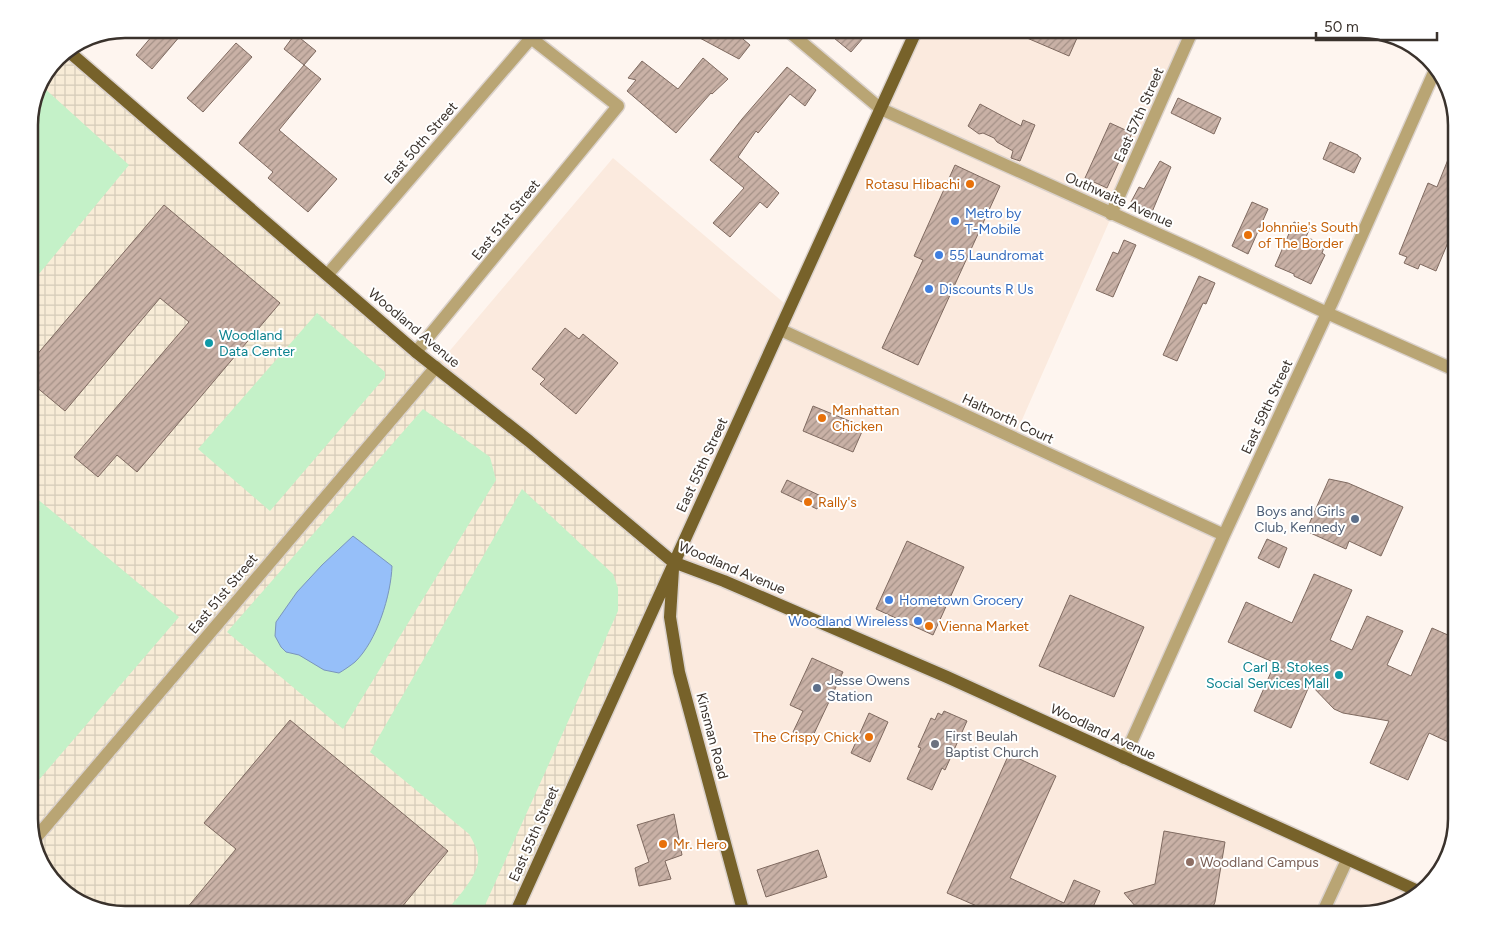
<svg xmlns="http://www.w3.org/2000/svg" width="1486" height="943" font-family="Figtree,sans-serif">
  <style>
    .built { fill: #fbeade }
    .industrial { fill: url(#industrial-grid) }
    .grass { fill: #c4f1c8 }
    .water { fill: #96bff9; stroke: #7a95bc }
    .building { fill: url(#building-hatch); stroke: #7f6a60 }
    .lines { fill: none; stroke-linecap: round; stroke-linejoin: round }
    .minor-casing { stroke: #dbd2cc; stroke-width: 15 }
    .primary-casing { stroke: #dbd2cc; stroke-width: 15 }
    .minor { stroke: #b9a574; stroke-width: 12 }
    .primary { stroke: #77622a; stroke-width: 12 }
    .food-dot { fill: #e8710a; stroke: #fff; stroke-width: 2 }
    .shop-dot { fill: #3f7fe0; stroke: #fff; stroke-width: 2 }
    .culture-dot { fill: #0f9aa8; stroke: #fff; stroke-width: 2 }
    .service-dot { fill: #5c6f8a; stroke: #fff; stroke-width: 2 }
    .worship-dot { fill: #6b7280; stroke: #fff; stroke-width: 2 }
    .education-dot { fill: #8d6e63; stroke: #fff; stroke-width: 2 }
    .labels { text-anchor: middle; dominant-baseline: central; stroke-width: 4; stroke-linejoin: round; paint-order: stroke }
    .street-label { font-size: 14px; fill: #3a322c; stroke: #fff }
    .food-label { font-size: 14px; fill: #c56008; stroke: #fff; text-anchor: start }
    .shop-label { font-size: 14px; fill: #366cbe; stroke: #fff; text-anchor: start }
    .culture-label { font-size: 14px; fill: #0d838f; stroke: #fff; text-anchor: start }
    .service-label { font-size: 14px; fill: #4e5e75; stroke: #fff; text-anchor: end }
    .worship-label { font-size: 14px; fill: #5b616d; stroke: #fff; text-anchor: start }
    .education-label { font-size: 14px; fill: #785e54; stroke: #fff; text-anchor: start }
    .rim { fill: none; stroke: #3a322c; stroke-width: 2.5 }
  </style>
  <defs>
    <pattern id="industrial-grid" width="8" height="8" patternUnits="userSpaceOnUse" patternTransform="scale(1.25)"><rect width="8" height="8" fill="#f8ecd7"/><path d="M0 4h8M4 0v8" fill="none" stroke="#d5cbb9"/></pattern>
    <pattern id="building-hatch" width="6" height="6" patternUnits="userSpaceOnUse" patternTransform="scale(1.25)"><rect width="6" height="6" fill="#c9b1a6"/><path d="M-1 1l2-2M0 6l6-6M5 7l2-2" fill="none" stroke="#a49187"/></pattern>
  </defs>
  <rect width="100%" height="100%" fill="#fef5ef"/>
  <path class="built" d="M917,29H1194L1014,438L1224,535L1125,758L1420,892L1409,902L1362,914H515L436,367L613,158L790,308Z"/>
  <path class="industrial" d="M67,50L673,562L515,914H124L71,898L42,867L29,825V118L57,57Z"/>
  <path class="grass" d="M43,87L129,165L29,286V118Z
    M317,313L385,372V377L270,511L198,449Z
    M423,409L490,457L496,480L343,729L227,632Z
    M522,489L613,574L618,588V611L481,914H444C455,900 481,874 478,856C477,848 473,841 469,834L370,752Z
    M29,492L179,617L31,789L29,787Z"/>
  <path class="water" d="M353,536L392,566C391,595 377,641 355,662C350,666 344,670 339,673L324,670L299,655L286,652L281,647L275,636L276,622L297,592L322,565Z"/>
  <path class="building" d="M158,29H186L152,69L136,55Z
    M683,29H731L750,45L739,59Z
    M823,29H850L863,38L851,52Z
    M1006,29H1081L1069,56Z
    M295,34L316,51L304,65L284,49Z
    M236,43L252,57L203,112L187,98Z
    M703,58L728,79L712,94L711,93L676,133L627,91L636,80L628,78L642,61L678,89Z
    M304,65L321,79L279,130L337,179L308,212L268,178L273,172L239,143Z
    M787,67L816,90L805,106L790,94L758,133L756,131L738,157L779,193L767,208L760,202L730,237L713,223L744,188L710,160L742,119Z
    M1178,98L1221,118L1214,134L1171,113Z
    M980,104L1021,126L1023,120L1035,125L1020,161L1011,158L1013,151L997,142L994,138L983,133L979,134L968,126Z
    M1110,123L1132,133L1107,188L1085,178Z
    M1457,137V221L1436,271L1420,264L1418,269L1404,263L1407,257L1399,254L1428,183L1437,187Z
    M1330,142L1358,155V156L1361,158L1354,173L1323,159Z
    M1160,161L1171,167L1152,212L1131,202L1139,187L1144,189Z
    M955,165L1000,186L918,365L882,348L923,260L914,256Z
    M1252,202L1268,209L1248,254L1232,246Z
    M164,205L280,303L137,472L117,455L98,477L74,457L189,322L160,298L65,411L29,381V364Z
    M1294,222L1310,228L1306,237L1325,245L1322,253L1325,255L1311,284L1294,276V274L1275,266Z
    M1124,240L1136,245L1113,297L1096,290L1113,252L1118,254Z
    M1199,276L1215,283L1206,304L1203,303L1177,361L1163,355Z
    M565,328L579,339L583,334L618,363L576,414L540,384L545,379L532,369Z
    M813,406L864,427L853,452L803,431Z
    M1329,479L1348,483L1403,507L1381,556L1349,541L1346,549L1306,531Z
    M787,480L823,497L817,509L781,492Z
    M1267,539L1287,548L1279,568L1258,558Z
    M907,541L964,567L933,635L876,609Z
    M1314,574L1352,590L1330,640L1352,650L1367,616L1403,631L1387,665L1411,676L1432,628L1457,639V670L1447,692L1457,697V746L1429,733L1408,780L1370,763L1389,721L1343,713L1334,709L1310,684L1291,728L1254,711L1275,663L1228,642L1246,602L1292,623Z
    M1070,595L1144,627L1114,697L1039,666Z
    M812,658L843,672L811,740L793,732L803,711L790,705Z
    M944,711L967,721L945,770L942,768L932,790L907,779L921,748L918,747L931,718L935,720L938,713L942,715Z
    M869,713L888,722L870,762L851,753Z
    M290,720L448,851L396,914H182L236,849L204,823Z
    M1009,754L1056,776L1010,878L1064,903L1074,880L1100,891L1090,914H995L947,893Z
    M674,814L682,855L665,861L671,879L639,886L635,868L649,862L637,825Z
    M1164,831L1225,842L1215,902L1210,914H1167L1159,910L1153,914H1142L1124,893L1155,884Z
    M818,850L827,877L766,897L757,870Z"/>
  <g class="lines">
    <g class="minor-casing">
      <path id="minor" d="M786,29L881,109L1200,253L1327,313L1457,371
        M1111,214L1193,29
        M328,274L531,38
        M781,330L1224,535
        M416,352L618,106L531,38L527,29
        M1124,758L1224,535L1334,298L1436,68
        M34,840L436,367
        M1322,914L1347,860"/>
    </g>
    <g class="primary-casing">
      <path id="primary" d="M67,50L416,352L529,441L673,562L724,581L947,677L1420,892
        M673,569L670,617L679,672L744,914
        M515,914C647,618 783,324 917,29"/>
    </g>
    <use href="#minor" class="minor"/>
    <use href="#primary" class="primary"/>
  </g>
  <g class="food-dot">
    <circle cx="970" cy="184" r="5"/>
    <circle cx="1248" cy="235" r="5"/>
    <circle cx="822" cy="418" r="5"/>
    <circle cx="808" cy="502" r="5"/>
    <circle cx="929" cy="626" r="5"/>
    <circle cx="869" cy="737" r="5"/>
    <circle cx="663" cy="844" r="5"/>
  </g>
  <g class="shop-dot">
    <circle cx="955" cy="221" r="5"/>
    <circle cx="939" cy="255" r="5"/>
    <circle cx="929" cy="289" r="5"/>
    <circle cx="889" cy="600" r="5"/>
    <circle cx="918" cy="621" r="5"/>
  </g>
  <g class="culture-dot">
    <circle cx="209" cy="343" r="5"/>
    <circle cx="1339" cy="675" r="5"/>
  </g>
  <g class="service-dot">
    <circle cx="1355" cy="519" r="5"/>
    <circle cx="817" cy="688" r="5"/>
  </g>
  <circle class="worship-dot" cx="935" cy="744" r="5"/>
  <circle class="education-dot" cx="1190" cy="862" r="5"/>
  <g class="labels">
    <g class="street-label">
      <text transform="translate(1139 115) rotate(-66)">East 57th Street</text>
      <text transform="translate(421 143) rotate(-49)">East 50th Street</text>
      <text transform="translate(1119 200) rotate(24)">Outhwaite Avenue</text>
      <text transform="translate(506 220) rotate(-51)">East 51st Street</text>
      <text transform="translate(414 328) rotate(40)">Woodland Avenue</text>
      <text transform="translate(1267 407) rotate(-65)">East 59th Street</text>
      <text transform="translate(1008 419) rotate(25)">Haltnorth Court</text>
      <text transform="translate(702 465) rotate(-65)">East 55th Street</text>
      <text transform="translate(732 568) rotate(23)">Woodland Avenue</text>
      <text transform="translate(223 594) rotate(-50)">East 51st Street</text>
      <text transform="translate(1103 732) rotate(25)">Woodland Avenue</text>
      <text transform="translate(712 736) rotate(75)">Kinsman Road</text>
      <text transform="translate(534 834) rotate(-66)">East 55th Street</text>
    </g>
    <g class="food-label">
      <text x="960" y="184" text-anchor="end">Rotasu Hibachi</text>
      <text x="1258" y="227">Johnnie's South<tspan x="1258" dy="16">of The Border</tspan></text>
      <text x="832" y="410">Manhattan<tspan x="832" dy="16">Chicken</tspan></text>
      <text x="818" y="502">Rally's</text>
      <text x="939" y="626">Vienna Market</text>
      <text x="859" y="737" text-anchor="end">The Crispy Chick</text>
      <text x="673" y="844">Mr. Hero</text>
    </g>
    <g class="shop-label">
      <text x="965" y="213">Metro by<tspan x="965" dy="16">T-Mobile</tspan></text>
      <text x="949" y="255">55 Laundromat</text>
      <text x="939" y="289">Discounts R Us</text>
      <text x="899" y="600">Hometown Grocery</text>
      <text x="908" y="621" text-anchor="end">Woodland Wireless</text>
    </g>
    <g class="culture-label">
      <text x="219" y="335">Woodland<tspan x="219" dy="16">Data Center</tspan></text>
      <text x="1329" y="667" text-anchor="end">Carl B. Stokes<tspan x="1329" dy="16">Social Services Mall</tspan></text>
    </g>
    <g class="service-label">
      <text x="1345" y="511">Boys and Girls<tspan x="1345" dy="16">Club, Kennedy</tspan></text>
      <text x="827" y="680" text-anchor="start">Jesse Owens<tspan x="827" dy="16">Station</tspan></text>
    </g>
    <g class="worship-label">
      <text x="945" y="736">First Beulah<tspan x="945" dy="16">Baptist Church</tspan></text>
    </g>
    <g class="education-label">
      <text x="1200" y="862">Woodland Campus</text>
    </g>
  </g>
  <path d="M0 0H1486V943H0ZM125 38H1361A87 87 0 0 1 1448 125V819A87 87 0 0 1 1361 906H125A87 87 0 0 1 38 819V125A87 87 0 0 1 125 38Z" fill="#fff" fill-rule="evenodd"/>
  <path class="rim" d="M125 38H1361A87 87 0 0 1 1448 125V819A87 87 0 0 1 1361 906H125A87 87 0 0 1 38 819V125A87 87 0 0 1 125 38Z"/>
  <path d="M1316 32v8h121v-8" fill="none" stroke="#3a322c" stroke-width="2.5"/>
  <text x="1324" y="32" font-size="15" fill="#3a322c" stroke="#ffffff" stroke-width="4" paint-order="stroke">50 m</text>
</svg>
